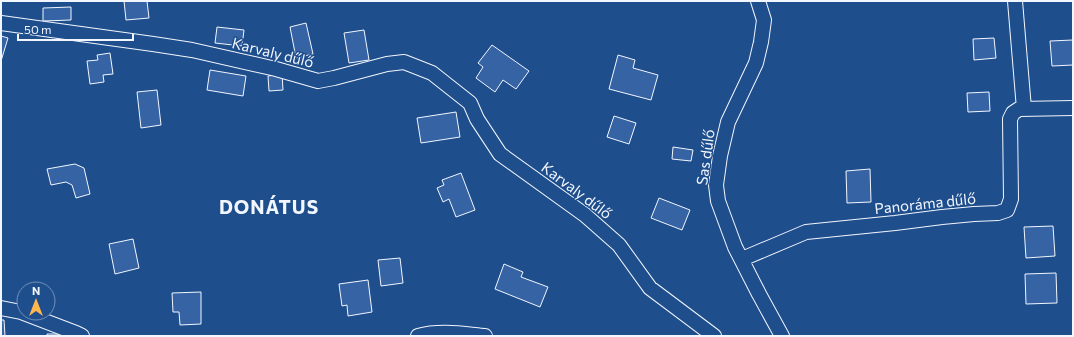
<svg xmlns="http://www.w3.org/2000/svg" width="1074" height="337" font-family="Commissioner,sans-serif">
  <style>
    .building { fill: #3563a3; stroke: #f2f6ff }
    .lines { fill: none; stroke-linecap: round; stroke-linejoin: round }
    .minor-casing { stroke: #f2f6ff; stroke-width: 16 }
    .minor { stroke: #1f4e8c; stroke-width: 14 }
    .labels { text-anchor: middle; dominant-baseline: central; stroke-width: 3; stroke-linejoin: round; paint-order: stroke }
    .street-label { font-size: 15px; fill: #f2f6ff; stroke: #1f4e8c }
    .district-label { font-size: 19px; font-weight: bold; letter-spacing: 1px; fill: #f2f6ff; stroke: #1f4e8c }
  </style>
  <rect width="100%" height="100%" fill="#1f4e8c"/>
  <path class="building" d="M124,1H147L149,18L126,20Z
    M71,7V20L43,21V8Z
    M306,23L313,54L296,58L290,27Z
    M217,27L244,30L242,46L215,43Z
    M364,30L369,60L349,63L344,33Z
    M1,36L8,38L1,61Z
    M994,38L996,58L974,60L973,39Z
    M1073,40V65L1052,66L1050,41Z
    M492,45L529,71L516,89L503,80L495,92L476,78L483,67L478,63Z
    M110,53L113,74L103,75L104,82L90,84L87,61L98,60L97,55Z
    M618,55L635,60L633,68L658,75L651,100L609,89Z
    M210,70L246,76L243,96L207,90Z
    M282,74L283,90L269,91L268,76Z
    M157,90L161,125L141,128L137,92Z
    M989,92L990,111L968,112L967,93Z
    M456,112L460,137L421,143L417,118Z
    M614,116L636,123L629,144L607,137Z
    M673,147L693,150L691,161L672,159Z
    M75,164L84,168L90,194L76,198L72,185L66,182L51,185L47,169Z
    M870,169L871,202L847,203L846,171Z
    M461,173L475,210L456,217L449,199L443,202L437,188L444,185L442,180Z
    M659,198L690,210L682,230L651,218Z
    M1053,226L1055,256L1026,258L1024,227Z
    M133,239L139,268L115,274L109,244Z
    M400,258L403,283L381,286L378,260Z
    M504,264L523,272L521,277L548,287L540,307L495,289Z
    M1056,273L1057,303L1026,304L1025,274Z
    M368,280L372,312L348,316L347,305L342,306L339,284Z
    M201,292V324L180,325L179,312H173L172,293Z
    M1,320H4L5,336H1Z
    M47,334H62V336H47Z"/>
  <g class="lines">
    <g class="minor-casing">
      <path id="minor" d="M758,1L764,20L761,42L756,63L728,122L720,156L716,185L718,201L735,247L759,294L782,336
        M1015,1L1024,109
        M1,23L153,44L192,50L276,69L318,81L334,78L387,64L404,62L432,73L470,103L477,119L500,154L585,215L619,245L650,288L714,336
        M742,259L806,232L895,223L942,217L974,214L998,213L1007,210L1011,199L1010,119L1013,113L1019,109L1073,108
        M1,308L21,312L76,333L82,336
        M418,336C440,330 463,334 485,336"/>
    </g>
    <use href="#minor" class="minor"/>
  </g>
  <g class="labels">
    <g class="street-label">
      <text transform="translate(273 52) rotate(14)">Karvaly dűlő</text>
      <text transform="translate(705 157) rotate(-82)">Sas dűlő</text>
      <text transform="translate(577 190) rotate(37)">Karvaly dűlő</text>
      <text transform="translate(925 203) rotate(-6)">Panoráma dűlő</text>
    </g>
    <g class="district-label">
      <text x="269" y="206">DONÁTUS</text>
    </g>
  </g>
  <rect width="1074" height="337" fill="none" stroke="#f2f6ff" stroke-width="4"/>
  <g transform="translate(36 301)"><circle r="19" fill="#1f4e8c" stroke="#7391ba"/>
  <path d="M0-3L7 15L0 10L-7 15Z" fill="#ffb74d"/>
  <text y="-6" font-size="11" font-weight="bold" text-anchor="middle" fill="#f2f6ff">N</text>
  </g>
  <path d="M18 34v6h115v-6" fill="none" stroke="#f2f6ff" stroke-width="2"/>
  <text x="24" y="34" font-size="12" fill="#f2f6ff" stroke="#1f4e8c" stroke-width="3" paint-order="stroke">50 m</text>
</svg>
